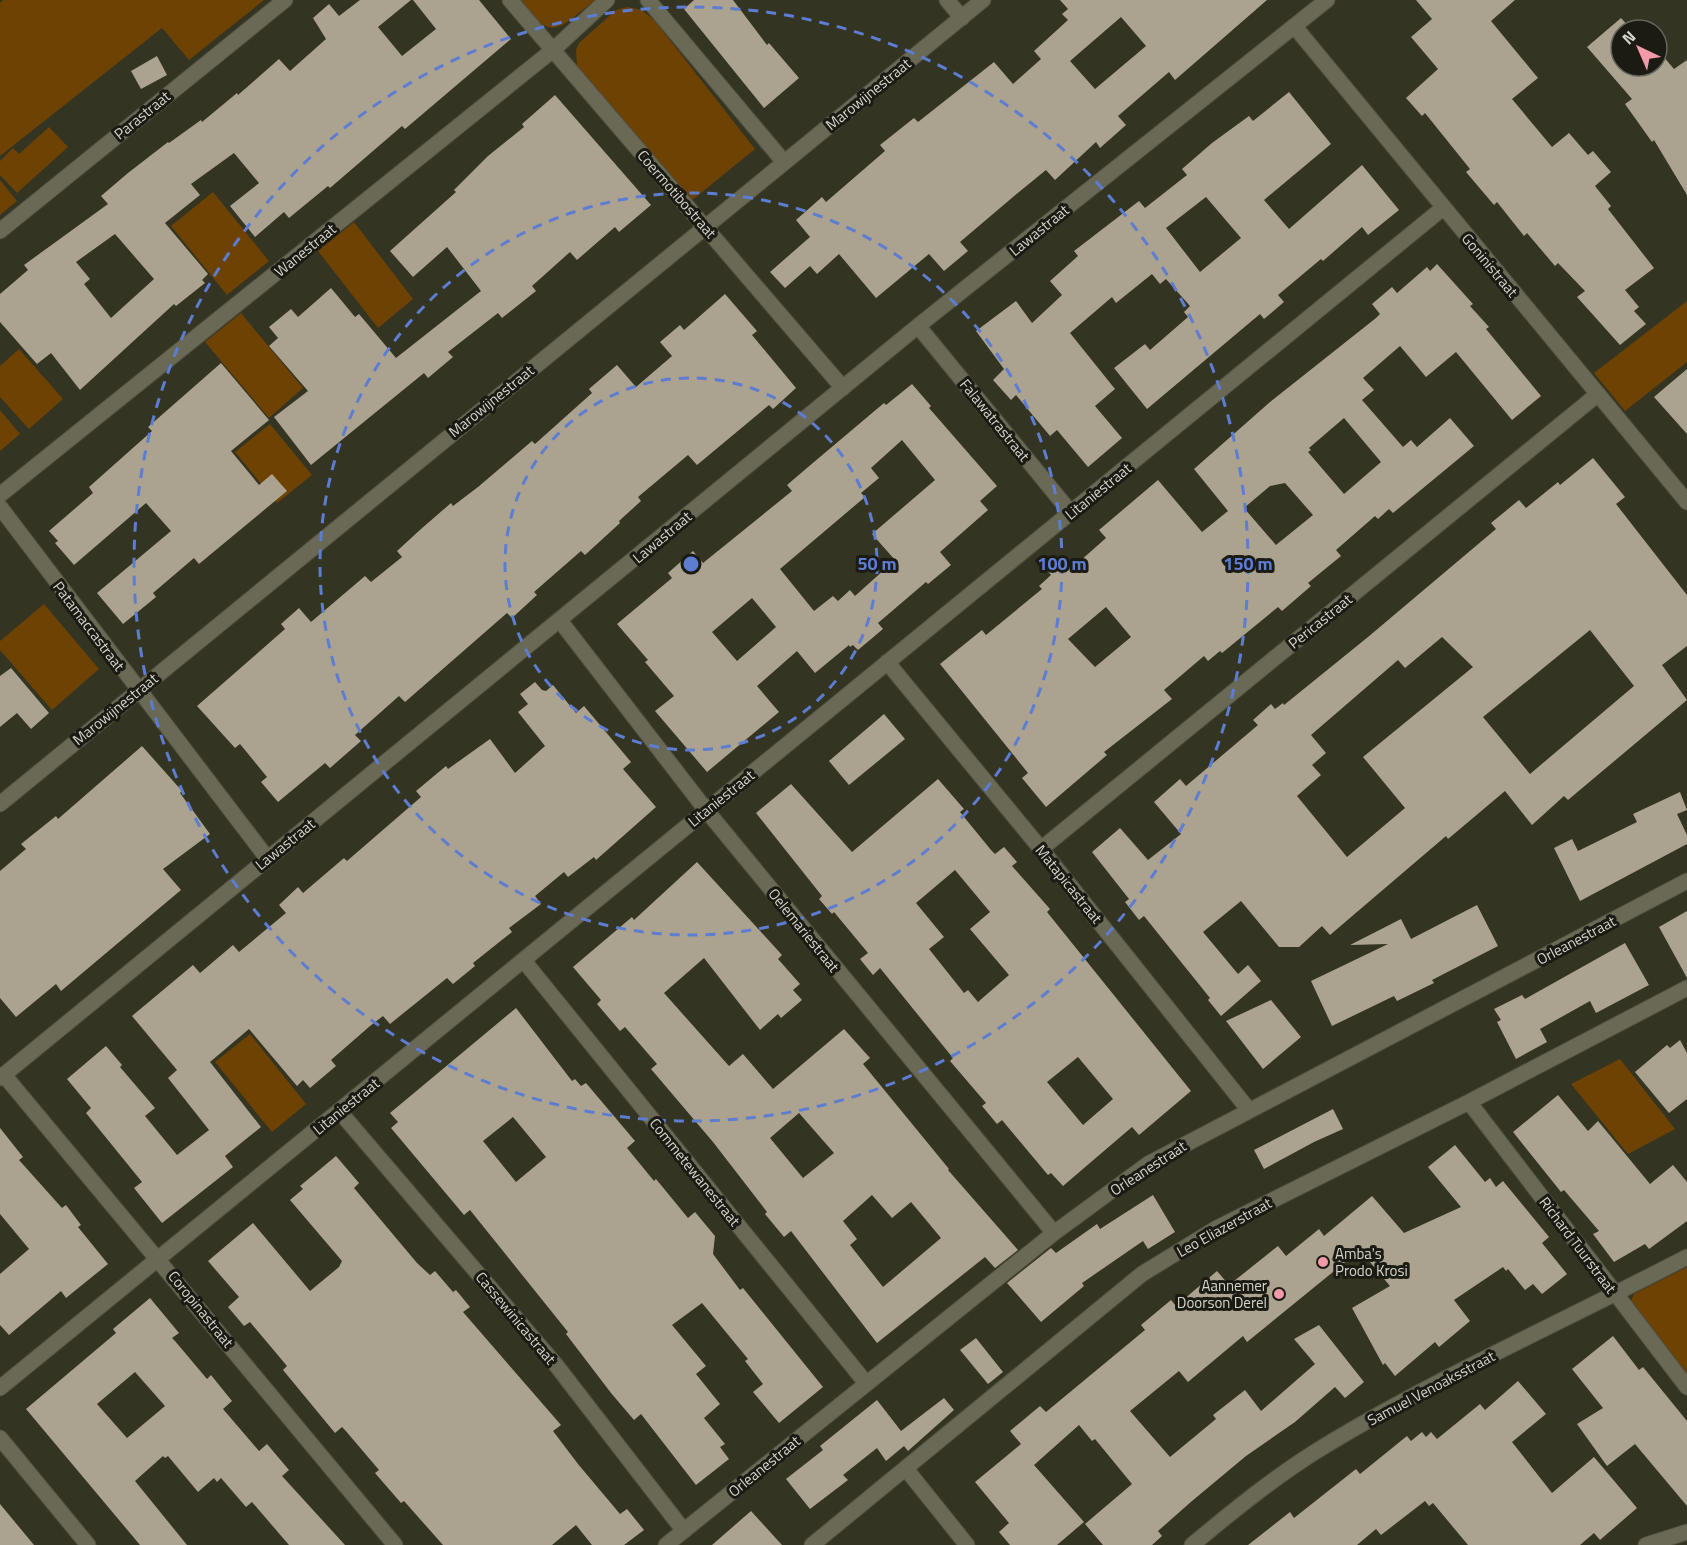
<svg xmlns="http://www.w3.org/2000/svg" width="1687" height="1545" font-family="'Titillium Web',sans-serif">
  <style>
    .green { fill: #6d4203 }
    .building { fill: #aba38f; fill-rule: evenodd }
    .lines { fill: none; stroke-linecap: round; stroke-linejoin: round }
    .minor-casing { stroke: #504f40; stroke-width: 17 }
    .minor { stroke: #696956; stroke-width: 15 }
    .ring { fill: none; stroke: #5d7dd3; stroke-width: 3; stroke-dasharray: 10 8 }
    .poi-dot { fill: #f39aaa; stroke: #1b1b13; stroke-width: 2 }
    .labels { text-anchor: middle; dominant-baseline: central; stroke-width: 6; stroke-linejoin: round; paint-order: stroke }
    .street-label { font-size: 15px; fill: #d4d5ca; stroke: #1b1b13 }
    .poi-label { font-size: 15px; fill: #d4d5ca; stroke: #1b1b13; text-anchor: start }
    .centre { fill: #5d7dd3; stroke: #1b1b13; stroke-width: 3 }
    .ring-label { font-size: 18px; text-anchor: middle; font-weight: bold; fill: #5d7dd3; stroke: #1b1b13; stroke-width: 6; stroke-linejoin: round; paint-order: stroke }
  </style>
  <rect width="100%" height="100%" fill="#343422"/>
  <path class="green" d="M3,0H264L189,60L162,28L0,156V3Z
    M518,0H595C556,31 553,42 518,0Z
    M627,7L642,10L655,21L755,149L691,201L577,66L576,50L579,43L616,10Z
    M49,127L68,147L17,193L0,175V161L13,148L19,154Z
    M0,180L17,201L0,215Z
    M213,192L269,261L227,295L171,226Z
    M354,222L413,299L378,328L318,251Z
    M1687,301V362L1625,411L1594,373Z
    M241,313L303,388L269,418L205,342Z
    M19,349L63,399L29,429L0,397V366Z
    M0,410L20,434L0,451Z
    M270,424L312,475L277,503L235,452Z
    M44,604L99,669L52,710L0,650V641Z
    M250,1034L306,1104L272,1132L215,1062Z
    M1620,1059L1675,1129L1628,1154L1571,1084Z
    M1687,1267V1376L1630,1303L1634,1294Z"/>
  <path class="building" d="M360,0H411L378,27L402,56L436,29L413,0H479L511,39L405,129L402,126L330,188L328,186L289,218L284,212L255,237L230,206L259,183L234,153L191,184L200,195L165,223L208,274L202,280L205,283L176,306L174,304L80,390L51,353L37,364L0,322V294L28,270L24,265L108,204L101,196L128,173L168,142L169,143L201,120L202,122L237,93L238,95L279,59L290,71L326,39L313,18L329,4L339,16ZM115,234L154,279L111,318L84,284L90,279L76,262Z
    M694,0H733L767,45L769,43L799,78L764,108L684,9Z
    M1060,0H1267L1175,80L1169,72L1118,116L1126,125L1100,148L1096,142L1055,180L1046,170L1019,192L960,242L968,251L944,271L929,254L876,298L839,254L817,274L810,266L785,288L770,272L810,237L796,220L822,197L826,202L885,151L880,145L914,118L918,122L994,62L1013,84L1041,59L1034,51L1068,20L1062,14L1068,9ZM1121,17L1146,46L1095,89L1070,61Z
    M1416,0H1515L1491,21L1538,78L1512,99L1552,147L1569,133L1588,155L1593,151L1611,172L1595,186L1611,206L1608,209L1654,268L1625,290L1639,307L1634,311L1646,324L1620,345L1577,297L1585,291L1558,263L1555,266L1527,233L1524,236L1497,202L1494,205L1466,172L1470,169L1425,113L1422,116L1406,98L1438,69L1411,37L1432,19Z
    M1621,18L1632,30H1621V66H1657V49L1674,69L1687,60V195L1654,140L1652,142L1625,104L1632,99L1587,47Z
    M157,56L167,75L141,89L131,71Z
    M1289,92L1331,144L1264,200L1289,229L1362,165L1399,210L1368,235L1362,227L1323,261L1321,259L1278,295L1284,302L1264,319L1260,314L1147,409L1114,368L1145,344L1150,350L1188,317L1184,312L1190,306L1166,279L1160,284L1152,274L1116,303L1112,297L1070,333L1115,389L1095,406L1122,438L1088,467L1057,430L1050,436L1016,395L1011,400L993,380L1004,369L976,331L1016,301L1032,323L1062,295L1050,281L1078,256L1074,251L1139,201L1145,208L1187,175L1182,169L1212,143L1249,116L1253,121ZM1206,197L1241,238L1200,272L1166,228Z
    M555,95L651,205L619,232L615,227L577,260L570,252L532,286L536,291L502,318L498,313L448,352L453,357L428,378L424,373L311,465L274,417L308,391L269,346L278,338L269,327L291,309L298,317L331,288L355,317L359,314L396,358L481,291L447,247L413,277L390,251L456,192L454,190L488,156L524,127L522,124Z
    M1437,264L1473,304L1470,306L1489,327L1486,329L1541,396L1512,420L1456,352L1426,377L1400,346L1363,378L1374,390L1362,400L1403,447L1411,440L1417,447L1450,418L1474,446L1393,513L1389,509L1378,519L1375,516L1336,550L1341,556L1308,583L1311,586L1282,611L1278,607L1222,653L1220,651L1208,661L1204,656L1164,690L1172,699L1104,752L1107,755L1046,807L1022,778L1028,773L940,664L982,630L986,635L1042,589L1039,586L1051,575L1046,569L1061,557L1071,569L1106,538L1099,530L1158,480L1202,532L1228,511L1194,469L1270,402L1376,318L1380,314L1372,304L1392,287L1397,293L1427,267L1430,271ZM1344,418L1381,462L1344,494L1308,452L1311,450L1309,448ZM1285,483L1313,515L1276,545L1244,508L1270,486ZM1106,607L1131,637L1095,667L1068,639Z
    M725,294L757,331L752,335L796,388L773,409L769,405L697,465L688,455L638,497L641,501L619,521L620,523L585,555L581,551L534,592L537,595L512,618L507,613L405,702L399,696L355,735L361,741L330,768L325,763L278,802L261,782L267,777L240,744L235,748L197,706L285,629L281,624L299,608L311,622L365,576L371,582L402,557L397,551L421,529L451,503L453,506L478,487L532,441L535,444L592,393L589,389L617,365L636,387L672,356L660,342L680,325L684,330Z
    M221,363L269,420L231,451L259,485L272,474L287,491L199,564L194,558L153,593L156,597L123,624L97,593L171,531L146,503L74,565L55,543L58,541L49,531L93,493L89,487L152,431L148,427Z
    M1687,369V434L1654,397Z
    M912,384L931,406L929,408L997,486L980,501L988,510L940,552L951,565L928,584L926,582L878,623L883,629L858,650L853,645L850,647L849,645L815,673L797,651L757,686L779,712L707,772L655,711L674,696L645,662L648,660L617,624L672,578L668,573L693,551L703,563L792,491L787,485L814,462L884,403L886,405ZM902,440L935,480L872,534L895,560L855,596L850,590L838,601L833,596L814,611L780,569L865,497L861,493L879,478L871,468ZM752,598L776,627L737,661L712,632Z
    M1593,458L1625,497L1616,504L1687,595V646L1662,665L1687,700L1568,800L1564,796L1532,825L1505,791L1448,839L1446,836L1330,935L1322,926L1299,947H1279L1241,901L1203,932L1238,974L1248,965L1261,981L1221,1016L1208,1000L1210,998L1144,916L1139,920L1125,902L1129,899L1092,852L1120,828L1148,860L1181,834L1154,802L1180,779L1186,786L1258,725L1253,720L1271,704L1275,709L1283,703L1284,705L1368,637L1496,529L1491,523L1519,500L1526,508L1558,482L1560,485ZM1590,630L1634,686L1530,774L1483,717ZM1442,637L1473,667L1363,757L1405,808L1347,857L1297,796L1321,775L1312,765L1326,753L1311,735L1398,660L1405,668Z
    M11,668L49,713L31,729L17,713L0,727V676Z
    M535,682L542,690L546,691L553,685L576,713L584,706L631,762L623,769L656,807L596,860L594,857L568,877L564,872L535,896L541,904L509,928L512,932L473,963L475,966L453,984L447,978L390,1024L383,1016L370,1026L331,1060L336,1066L310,1088L303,1080L297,1086L249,1029L210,1062L261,1127L225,1156L233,1167L162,1223L134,1188L142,1182L86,1113L91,1108L67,1079L106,1046L122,1065L120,1067L155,1108L145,1116L177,1155L209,1130L168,1078L177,1070L132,1016L193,965L200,973L233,945L239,952L286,913L279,905L298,887L303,893L344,858L347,861L421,797L416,791L446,766L448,769L490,739L515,773L545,746L518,712L528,704L520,694Z
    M884,714L905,739L849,785L829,761Z
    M142,746L182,791L180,793L210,834L163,869L181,890L61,991L56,984L16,1017L0,998V871L26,849L21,844L56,816L58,819Z
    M938,779L964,809L960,812L991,850L995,854L1004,847L1017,862L1012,866L1050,909L1047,912L1191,1091L1139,1135L1132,1127L1063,1186L1051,1173L1048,1175L1002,1120L997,1124L982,1106L986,1103L950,1061L953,1058L880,968L873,975L860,959L868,953L834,912L832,914L819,899L822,896L756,813L791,784L852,852ZM955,870L990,912L970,929L1009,975L978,1002L968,990L964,993L929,949L944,937L916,903ZM1078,1057L1113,1099L1083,1125L1047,1082Z
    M1680,792L1687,810L1677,814L1687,835V844L1580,901L1554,848L1572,839L1578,851L1637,822L1633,814Z
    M697,862L782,955L778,959L800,984L793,990L802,1000L781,1018L778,1014L760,1030L704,958L664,993L729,1066L743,1054L773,1089L844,1029L870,1058L863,1064L949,1169L948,1170L1018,1250L995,1268L985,1257L877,1343L791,1231L784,1237L765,1214L767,1212L713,1142L651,1069L657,1064L625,1027L620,1031L597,1004L601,1000L573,967L632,917L634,920ZM799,1113L834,1153L803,1178L770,1138ZM872,1195L892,1218L911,1202L941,1238L883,1287L850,1245L857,1239L843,1221Z
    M1477,905L1498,946L1432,980L1434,983L1397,1001L1394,996L1332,1026L1311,981L1388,944L1350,945L1401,919L1411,939Z
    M1687,911V978L1659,927Z
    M1625,943L1649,985L1596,1013L1590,1001L1540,1029L1547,1042L1516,1059L1497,1022L1501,1020L1494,1009L1522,995L1525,999Z
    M1271,1000L1301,1037L1263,1069L1226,1021Z
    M516,1008L572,1081L575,1079L581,1086L586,1083L635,1141L627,1148L654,1181L656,1179L688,1218L695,1212L715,1236L713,1254L740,1290L743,1288L823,1387L779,1423L753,1392L763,1384L745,1361L748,1359L702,1303L672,1325L706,1366L696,1374L720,1404L704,1418L725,1444L720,1447L729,1459L696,1485L641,1414L634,1420L611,1393L566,1334L568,1332L470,1210L464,1215L391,1128L398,1122L390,1113ZM513,1117L546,1157L516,1182L483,1141Z
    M1680,1040L1687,1053V1099L1669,1113L1635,1072L1667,1045L1670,1048Z
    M1558,1095L1588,1131L1598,1121L1650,1184L1673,1165L1687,1182V1221L1649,1249L1645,1244L1614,1262L1593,1234L1599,1231L1564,1190L1561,1192L1513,1132Z
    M1333,1109L1343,1129L1314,1142L1264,1169L1254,1150Z
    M0,1128L23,1157L19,1160L62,1208L66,1205L81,1225L78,1227L108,1264L66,1298L61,1291L9,1335L0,1325V1274L29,1249L0,1214Z
    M1455,1145L1485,1182L1490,1178L1496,1187L1503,1181L1549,1237L1542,1243L1567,1274L1542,1294L1533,1284L1525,1290L1508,1269L1506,1271L1503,1267L1454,1300L1470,1321L1439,1347L1435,1342L1395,1376L1385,1363L1383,1365L1352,1308L1390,1286L1360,1250L1247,1342L1243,1336L1188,1382L1179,1371L1130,1411L1170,1457L1216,1419L1213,1415L1245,1390L1261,1411L1315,1364L1294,1339L1319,1325L1364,1382L1345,1398L1335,1387L1295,1422L1246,1456L1192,1501L1158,1531L1162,1536L1152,1545H1103L1085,1524L1132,1484L1095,1439L1092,1441L1079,1425L1034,1465L1084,1522L1057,1545H1010L999,1532L1009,1523L975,1482L1021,1444L1010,1431L1040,1406L1046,1412L1145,1330L1141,1325L1171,1300L1176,1306L1217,1271L1229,1285L1278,1246L1286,1256L1319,1229L1324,1236L1372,1196L1404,1233L1461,1207L1428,1167Z
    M336,1156L359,1183L354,1188L417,1263L430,1275L435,1271L453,1292L456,1290L470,1307L463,1312L561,1425L553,1431L578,1464L620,1514L627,1509L644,1530L624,1545H592L576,1525L552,1545H443L404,1501L401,1503L375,1473L379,1470L345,1430L342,1427L335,1433L283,1370L287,1366L250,1322L244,1326L228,1307L239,1297L208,1261L253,1223L310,1291L339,1267L342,1261L290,1200L303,1189L300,1186Z
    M1153,1195L1175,1232L1148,1249L1143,1241L1082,1283L1084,1286L1041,1322L1007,1283L1051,1248L1056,1253L1097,1224L1100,1229Z
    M150,1298L179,1333L172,1338L175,1341L207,1379L211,1375L232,1401L223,1409L259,1451L267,1444L289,1470L282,1476L345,1545H289L252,1502L246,1507L221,1478L217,1482L214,1478L198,1492L168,1456L165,1458L163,1456L135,1481L187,1545H140L26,1409L116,1333L113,1329ZM135,1372L165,1406L127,1438L97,1404Z
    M1613,1336L1639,1370L1643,1367L1687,1421V1506L1635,1444L1607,1466L1577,1424L1603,1408L1572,1369Z
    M976,1338L1003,1372L988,1384L960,1350Z
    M1518,1381L1546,1414L1512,1442L1552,1493L1594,1457L1637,1508L1600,1540L1594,1533L1580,1545H1468L1433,1503L1429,1506L1425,1501L1381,1535L1376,1529L1357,1545H1248L1290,1512L1294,1518L1356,1469L1360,1474L1407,1436L1411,1441L1422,1432L1426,1437L1431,1432L1437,1439L1480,1404L1485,1410Z
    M944,1398L954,1410L908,1451L904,1446L886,1461L877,1448L843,1475L848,1480L810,1509L786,1479L823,1450L820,1446L877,1400L901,1431Z
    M0,1504L34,1545H0Z
    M751,1511L782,1545H712Z"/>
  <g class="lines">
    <g class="minor-casing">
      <path id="minor" d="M510,0L843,388
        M648,0L784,162
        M947,0L962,18
        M1295,27L1687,502
        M0,231L285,0
        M918,326L1071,513
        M0,495L553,50L607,0
        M0,507L267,858
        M561,622L706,810L1054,1233
        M887,662L1041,849L1248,1109
        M0,804L983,0
        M1041,849L1598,394
        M524,961L866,1383
        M4,1075L395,1545
        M0,1078L918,326L1327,0
        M1469,1102L1687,1387
        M340,1112L556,1365L684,1531
        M0,1388L1443,208
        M0,1438L88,1545
        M906,1469L967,1545
        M666,1545L1054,1233L1148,1164L1687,881
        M812,1545L1142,1274L1217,1228L1469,1102L1687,988
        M1192,1545C1234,1510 1277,1475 1323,1447C1440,1376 1566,1320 1687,1257
        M1646,1545L1687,1532"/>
    </g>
    <use href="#minor" class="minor"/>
  </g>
  <g class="ring">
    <circle cx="691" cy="564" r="186"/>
    <circle cx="691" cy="564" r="371"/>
    <circle cx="691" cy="564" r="557"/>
  </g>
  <g class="poi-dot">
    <circle cx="1323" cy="1262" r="6"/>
    <circle cx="1279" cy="1294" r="6"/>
  </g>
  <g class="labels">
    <g class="street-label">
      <text transform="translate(868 94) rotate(-39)">Marowijnestraat</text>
      <text transform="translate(142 115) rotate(-39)">Parastraat</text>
      <text transform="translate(677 194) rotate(49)">Coermotibostraat</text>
      <text transform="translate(1039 230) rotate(-39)">Lawastraat</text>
      <text transform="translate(305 250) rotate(-39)">Wanestraat</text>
      <text transform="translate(1490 265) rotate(50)">Goninistraat</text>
      <text transform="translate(491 401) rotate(-39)">Marowijnestraat</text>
      <text transform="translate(995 420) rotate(51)">Falawatrastraat</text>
      <text transform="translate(1098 491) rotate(-39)">Litaniestraat</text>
      <text transform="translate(662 537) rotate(-40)">Lawastraat</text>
      <text transform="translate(1320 621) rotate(-39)">Pericastraat</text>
      <text transform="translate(89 626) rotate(53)">Patamaccastraat</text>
      <text transform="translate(115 709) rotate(-39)">Marowijnestraat</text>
      <text transform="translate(721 798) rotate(-39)">Litaniestraat</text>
      <text transform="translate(285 844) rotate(-39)">Lawastraat</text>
      <text transform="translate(1069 884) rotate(51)">Matapicastraat</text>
      <text transform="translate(804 930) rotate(51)">Oelemariestraat</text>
      <text transform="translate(1576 940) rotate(-28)">Orleanestraat</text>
      <text transform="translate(346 1106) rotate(-39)">Litaniestraat</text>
      <text transform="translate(1148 1168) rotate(-33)">Orleanestraat</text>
      <text transform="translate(695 1172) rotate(51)">Commetewanestraat</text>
      <text transform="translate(1224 1227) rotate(-29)">Leo Eliazerstraat</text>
      <text transform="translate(1578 1245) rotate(53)">Richard Tuurstraat</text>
      <text transform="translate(201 1309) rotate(51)">Coropinastraat</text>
      <text transform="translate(516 1318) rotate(50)">Cassewinicastraat</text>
      <text transform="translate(1431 1388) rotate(-28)">Samuel Venoaksstraat</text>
      <text transform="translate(764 1466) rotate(-39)">Orleanestraat</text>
    </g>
    <g class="poi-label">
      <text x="1335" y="1253">Amba's<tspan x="1335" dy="17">Prodo Krosi</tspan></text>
      <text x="1267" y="1285" text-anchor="end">Aannemer<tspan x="1267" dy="17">Doorson Derel</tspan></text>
    </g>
  </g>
  <circle cx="691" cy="564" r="9" class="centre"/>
  <g class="ring-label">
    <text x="877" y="570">50 m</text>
    <text x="1062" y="570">100 m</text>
    <text x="1248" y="570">150 m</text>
  </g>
  <g transform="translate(1639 48) rotate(316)"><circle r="28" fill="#1b1b13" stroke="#65655c" stroke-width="1.5"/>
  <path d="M0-4.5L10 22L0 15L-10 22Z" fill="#f39aaa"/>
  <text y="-9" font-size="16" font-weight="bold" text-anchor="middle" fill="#d4d5ca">N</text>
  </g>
</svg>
